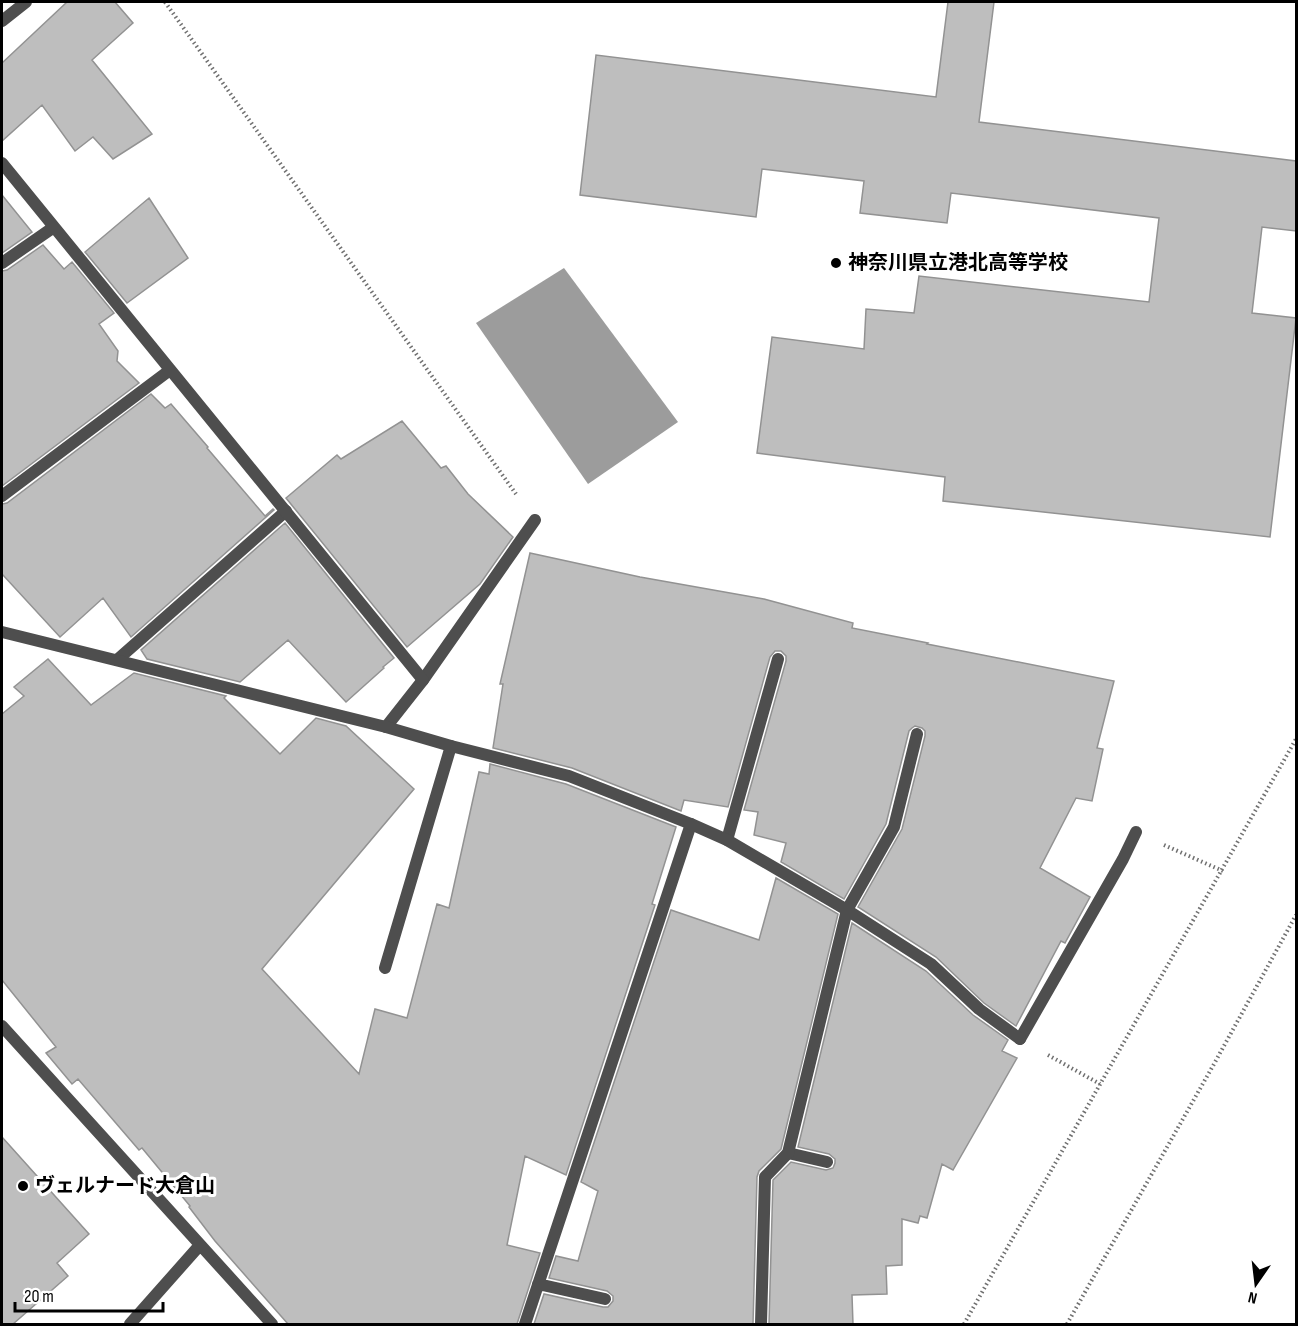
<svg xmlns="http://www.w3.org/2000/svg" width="1298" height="1326" font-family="'Sofia Sans Condensed','Noto Sans JP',sans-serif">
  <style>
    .water { fill: #9c9c9c }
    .building { fill: #bebebe; stroke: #929292; stroke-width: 1.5 }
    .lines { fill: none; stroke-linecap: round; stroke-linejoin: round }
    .path { stroke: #707070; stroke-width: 4; stroke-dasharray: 1.5 3; stroke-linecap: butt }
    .lane { stroke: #4e4e4e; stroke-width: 12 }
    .street { stroke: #4e4e4e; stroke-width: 12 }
    .poi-dot { fill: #000; stroke: #fff; stroke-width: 2 }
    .labels { text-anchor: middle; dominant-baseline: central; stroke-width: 6; stroke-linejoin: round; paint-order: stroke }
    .poi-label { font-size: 20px; font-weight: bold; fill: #000; stroke: #fff; text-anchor: start }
  </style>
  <rect width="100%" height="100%" fill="#fff"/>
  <path class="water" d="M564,268L678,422L588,484L476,323Z"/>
  <path class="building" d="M67,2H115L133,23L92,60L152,134L113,159L93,137L75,151L42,105L2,141V63Z
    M948,2H994L979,122L1296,161V231L1262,227L1252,313L1296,318L1270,537L943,501L945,477L757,453L772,337L864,349L866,309L914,313L919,276L1149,302L1159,218L951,193L947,223L860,213L864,181L762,169L756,217L580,195L596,55L936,97Z
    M2,195L32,232L2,253Z
    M149,198L188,258L127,303L85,252Z
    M43,245L64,269L72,262L114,313L99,324L118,351L117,361L139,383L2,486V271L7,270Z
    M151,394L165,408L171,404L208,447L207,448L265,516L273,509L274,510L131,637L103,598L60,637L2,574V504L7,503Z
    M402,421L441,468L446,466L468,494L513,537L480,584L407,647L286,498L337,455L341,459Z
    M285,523L394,658L383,667L384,668L346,702L288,640L240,682L147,659L141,650Z
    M530,553L640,577L764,599L853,623L852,628L928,643L927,644L1114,681L1097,748L1103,749L1092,801L1076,798L1040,868L1090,897L1065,943L1061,941L1016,1026L984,1003L936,957L858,907L902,829L925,736V731L922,728L915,726L912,728L909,731L886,824L844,899L781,862L786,843L754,835L758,812L744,810L786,661V656L781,651H775L770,657L728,807L684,800L681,811L572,768L493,748L503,684H500Z
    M48,659L91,705L134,673L226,696L224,698L280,754L316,718L346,726L414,789L262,969L359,1074L375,1009L407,1018L437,904L449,908L479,772L489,774L490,764L566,784L676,827L652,904L655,905L566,1175L525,1156L507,1245L540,1253L517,1324H288L215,1241L189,1207L190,1206L142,1148L139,1150L78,1079L72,1084L46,1053L56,1047L2,980V714L24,696L14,687Z
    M776,878L838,914L781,1149L759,1171L757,1177L753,1324H534L544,1294L603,1307H608L613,1301V1296L607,1291L549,1278L556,1256L578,1261L598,1191L581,1182L671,910L759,940Z
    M852,923L926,971L973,1015L1008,1040L1002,1051L1017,1058L953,1170L942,1164L927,1218L920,1216L918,1223L902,1219V1265L886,1266L887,1294L852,1295L853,1324H769L773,1180L791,1162L826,1170L833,1168L835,1163V1159L829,1154L798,1147Z
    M2,1137L89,1234L57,1263L68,1276L13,1324H2Z"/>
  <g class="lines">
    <path class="path" d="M165,2L516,494
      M1164,845L1223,871
      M1048,1055L1100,1084
      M964,1324L1296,739
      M1067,1324L1214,1064L1296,915"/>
    <path class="lane" d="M117,660L286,511
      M386,727L423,680L535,520
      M727,840L778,659
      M385,968L451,746
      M1020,1039L1123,859L1136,832
      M788,1153L827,1162
      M538,1284L605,1299
      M525,1324L691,824"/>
    <path class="street" d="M2,21L26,2
      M2,163L423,680
      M2,263L54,227
      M2,496L170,370
      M2,632L386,727L451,746L569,776L691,824L727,840L847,910L931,964L979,1009L1020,1039
      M2,1026L272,1324
      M130,1324L200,1245
      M761,1324L765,1177L788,1153L847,910L894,827L917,734"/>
  </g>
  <g class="poi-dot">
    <circle cx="836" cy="263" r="6"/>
    <circle cx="23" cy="1186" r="6"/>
  </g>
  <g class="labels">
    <g class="poi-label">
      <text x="848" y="263">神奈川県立港北高等学校</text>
      <text x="35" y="1186">ヴェルナード大倉山</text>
    </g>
  </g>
  <rect width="1298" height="1326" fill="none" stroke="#000000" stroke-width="6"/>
  <g transform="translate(1256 1284) rotate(194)" stroke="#ffffff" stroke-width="4.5" paint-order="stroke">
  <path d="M0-4.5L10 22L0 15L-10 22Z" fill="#000000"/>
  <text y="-9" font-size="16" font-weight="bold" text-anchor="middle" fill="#000000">N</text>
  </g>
  <path d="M15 1302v9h148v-9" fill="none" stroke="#000000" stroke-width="3"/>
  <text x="24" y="1302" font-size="18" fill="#000000" stroke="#ffffff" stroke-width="4.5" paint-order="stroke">20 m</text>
</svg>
